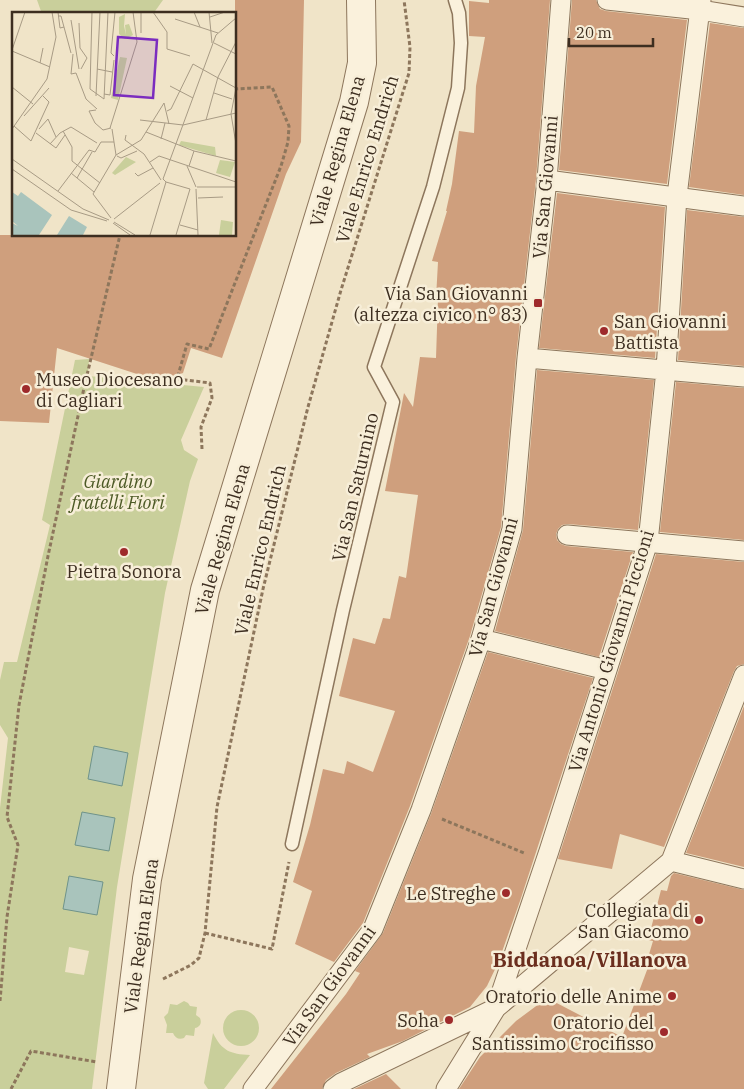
<svg xmlns="http://www.w3.org/2000/svg" width="744" height="1089" font-family="'IBM Plex Serif',serif">
  <style>
    .green { fill: #c9cf9b; fill-rule: evenodd }
    .water { fill: #a9c4bc; stroke: #6f938a }
    .building { fill: #cf9f7d }
    .lines { fill: none; stroke-linecap: round; stroke-linejoin: round }
    .service-casing { stroke: #8d765c; stroke-width: 15 }
    .pedestrian-casing { stroke: #8d765c; stroke-width: 21 }
    .tertiary-casing { stroke: #8d765c; stroke-width: 30 }
    .path { stroke: #8d765c; stroke-width: 3; stroke-dasharray: 4 2.5; stroke-linecap: butt }
    .service { stroke: #faf1dc; stroke-width: 12 }
    .pedestrian { stroke: #faf1dc; stroke-width: 19 }
    .tertiary { stroke: #faf1dc; stroke-width: 28 }
    .poi-dot { fill: #9e2a2b; stroke: #f7eed8; stroke-width: 2 }
    .labels { text-anchor: middle; dominant-baseline: central; stroke-width: 5; stroke-linejoin: round; paint-order: stroke }
    .street-label { font-size: 18px; fill: #3d2e20; stroke: #f7eed8 }
    .poi-label { font-size: 18px; fill: #3d2e20; stroke: #f7eed8; text-anchor: end }
    .park-label { font-size: 18px; font-style: italic; fill: #4d5a26; stroke: #f7eed8 }
    .quarter-label { font-size: 20px; font-weight: bold; fill: #6b2e1e; stroke: #f7eed8 }
    .inset-road { fill: none; stroke: #a89b85; stroke-width: 1 }
    .view { fill: #7b2cbf; fill-opacity: 0.15; stroke: #7b2cbf; stroke-width: 2.5 }
    .inset-edge { fill: none; stroke: #3d2e20; stroke-width: 2.5 }
  </style>
  <rect width="100%" height="100%" fill="#f0e4c8"/>
  <path class="green" d="M37,0H163L153,14H42Z
    M89,359L88,376L204,387L181,440L184,450L198,459L190,481L165,593L117,887L92,1089H0V808L8,738L0,725V680L4,662H17L50,525L42,520L75,360ZM69,947L89,951L84,975L65,972Z
    M184,1001L188,1003L190,1006L197,1007L196,1015L200,1018C202,1023 200,1027 195,1028L194,1036L186,1035L184,1038C179,1040 175,1038 173,1033H166L167,1025L164,1017L168,1013L170,1004L177,1005Z
    M223 1028a18 18 0 1 1 36 0a18 18 0 1 1-36 0Z
    M213,1033C222,1051 230,1054 250,1055L224,1089H208L204,1083Z"/>
  <path class="water" d="M94,746L128,753L122,786L88,779Z
    M82,812L115,818L109,851L75,845Z
    M69,876L103,882L97,915L63,909Z"/>
  <path class="building" d="M235,0H304L301,142L286,174L222,358L191,348L183,373L167,378L137,374L57,348L49,423L0,421V235H235Z
    M489,0H550L536,179L516,357L501,527L470,636L410,806L363,923L334,962L295,944L312,891L293,882L310,825L323,769L344,774L347,761L373,772L395,711L339,696L353,638L375,644L383,618L390,619L399,576L406,578L418,495L385,491L404,393L413,407L420,357L436,358L438,298H436L438,262L432,261L447,211H446L452,184L459,131L474,133L476,86L485,37L469,36V1L489,3Z
    M572,0H596L600,9L606,11L687,20L667,184L559,170Z
    M710,23L744,28V195L689,187Z
    M557,193L665,207L655,358L539,348Z
    M687,210L744,217V366L678,360Z
    M537,370L654,380L638,530L568,524L562,525L558,529L556,534L557,540L561,544L566,546L633,552L599,657L495,631L523,530Z
    M676,382L744,388V540L660,532Z
    M656,554L744,562V664L737,666L734,671L664,847L620,834L612,869L558,859Z
    M488,652L593,678L520,901L498,963L487,986L470,1007L403,1041L367,1054L370,1057L336,1073L326,1080L322,1089H271L346,994L360,973L355,971L383,933L431,814Z
    M744,706V867L686,853Z
    M674,873L744,890V1089H459L480,1057L516,1021L547,998L622,1037L650,962L647,961L653,941L648,940L661,890L667,891L671,876Z
    M386,1074L401,1089H354Z"/>
  <g class="lines">
    <g class="service-casing">
      <path id="service" d="M292,844L343,610L393,402L374,367L433,187L458,88L461,43L459,13L455,0"/>
    </g>
    <g class="pedestrian-casing">
      <path id="pedestrian" d="M607,0L700,10L744,17
        M547,180L744,206
        M527,358L744,377
        M567,535L744,551
        M481,639L607,670
        M671,861L744,879
        M253,1089L373,929L421,810L481,639L512,529L527,358L547,180L561,0
        M333,1089L341,1083L496,1008L671,861L744,675
        M446,1089L496,1008L549,851L648,542L666,370L677,196L701,0"/>
    </g>
    <g class="tertiary-casing">
      <path id="tertiary" d="M121,1089L147,879L205,590L354,102L362,63L361,0"/>
    </g>
    <path class="path" d="M202,449L201,427L212,398L210,383L177,379L187,344L209,349L281,166L288,142L289,126L272,87L235,89
      M442,819L524,853
      M205,933L272,949L289,862
      M163,979L191,965L199,958L205,933L217,807L263,589L308,407L341,290L409,73L410,47L404,0
      M0,1001L7,917L18,845L7,817L19,705L48,556L84,388L120,235
      M11,1089L31,1051L97,1062"/>
    <use href="#service" class="service"/>
    <use href="#pedestrian" class="pedestrian"/>
    <use href="#tertiary" class="tertiary"/>
  </g>
  <g class="poi-dot">
    <rect x="533" y="298" width="10" height="10" rx="2.5"/>
    <circle cx="604" cy="331" r="5"/>
    <circle cx="26" cy="389" r="5"/>
    <circle cx="124" cy="552" r="5"/>
    <circle cx="506" cy="893" r="5"/>
    <circle cx="699" cy="920" r="5"/>
    <circle cx="672" cy="996" r="5"/>
    <circle cx="449" cy="1020" r="5"/>
    <circle cx="664" cy="1032" r="5"/>
  </g>
  <g class="labels">
    <g class="street-label">
      <text transform="translate(337 151) rotate(-74)">Viale Regina Elena</text>
      <text transform="translate(367 159) rotate(-73)">Viale Enrico Endrich</text>
      <text transform="translate(545 187) rotate(-85)">Via San Giovanni</text>
      <text transform="translate(355 487) rotate(-77)">Via San Saturnino</text>
      <text transform="translate(222 539) rotate(-74)">Viale Regina Elena</text>
      <text transform="translate(260 550) rotate(-77)">Viale Enrico Endrich</text>
      <text transform="translate(493 587) rotate(-75)">Via San Giovanni</text>
      <text transform="translate(611 651) rotate(-73)">Via Antonio Giovanni Piccioni</text>
      <text transform="translate(141 936) rotate(-82)">Viale Regina Elena</text>
      <text transform="translate(329 986) rotate(-54)">Via San Giovanni</text>
    </g>
    <g class="poi-label">
      <text x="528" y="293">Via San Giovanni<tspan x="528" dy="21">(altezza civico n° 83)</tspan></text>
      <text x="614" y="321" text-anchor="start">San Giovanni<tspan x="614" dy="21">Battista</tspan></text>
      <text x="36" y="379" text-anchor="start">Museo Diocesano<tspan x="36" dy="21">di Cagliari</tspan></text>
      <text x="124" y="571" text-anchor="middle">Pietra Sonora</text>
      <text x="496" y="893">Le Streghe</text>
      <text x="689" y="910">Collegiata di<tspan x="689" dy="21">San Giacomo</tspan></text>
      <text x="662" y="996">Oratorio delle Anime</text>
      <text x="439" y="1020">Soha</text>
      <text x="654" y="1022">Oratorio del<tspan x="654" dy="21">Santissimo Crocifisso</tspan></text>
    </g>
    <g class="park-label">
      <text x="118" y="481">Giardino<tspan x="118" dy="21">fratelli Fiori</tspan></text>
    </g>
    <g class="quarter-label">
      <text x="590" y="959">Biddanoa/Villanova</text>
    </g>
  </g>
  <g transform="translate(12 12)">
    <rect width="224" height="224" fill="#f0e4c8"/>
    <path d="M113,2L112,14L114,23L113,13L117,12L121,23L113,27L107,22V5ZM108,45L115,46L106,88L99,86ZM169,129L203,135L204,144L167,133ZM114,145L124,150L103,163L100,161ZM208,148L223,150L218,165L204,161ZM209,208L221,210L220,223H207Z" fill="#c9cf9b"/>
    <path d="M0,180L6,184L9,180L40,203L27,223H0V211L6,214L0,209ZM57,204L75,215L71,223H45Z" fill="#a9c4bc"/>
    <path class="inset-road" d="M46,0L48,16L52,15M80,0L78,77L92,87L96,0M129,0V21M141,0L155,20M182,0L188,15M197,0L200,31M46,4H49L59,41M198,5L213,0M163,7L206,21M59,8L67,57M67,11L68,36L75,46L69,57M155,20V37L178,44M202,31L224,42M0,38L13,0M0,39L38,55M61,42L59,62L64,61M102,44L99,41L103,0M28,51L31,36M85,57L100,60M64,61L74,87L85,97M158,74L181,86M0,75L21,92M224,76L219,102L224,132M202,81L220,87M92,82L98,83L102,48M84,84L88,0M152,91L157,112M84,98L77,99L83,111L91,118L99,116M155,99L159,97L181,52L224,76M12,104L37,76M128,108L171,113L224,101M194,108L206,65L224,30M2,114L19,129L37,90L31,84M98,116L125,30L121,0M0,117L35,67L44,25L40,0M27,117L36,107L44,125M51,119L60,135V149L88,171M134,120L182,139L224,149M24,121L44,136L53,123M114,123L113,128L132,142L149,168M149,127L153,111M38,132L48,121L59,115L85,131M104,143L129,128L152,91M105,144L109,146L125,139M0,147L71,197L97,208M138,150L147,144L224,170M175,154L184,175M177,154L182,139M0,157L59,198L95,209M59,161L82,180M123,161L126,164L141,156M65,166L80,140M151,167L204,23L224,6M154,170L178,177M185,175H224M184,177L186,223M46,179L77,138L83,140L89,130H102M186,186L211,185M99,206L81,182L104,143L100,117M102,207L148,171M102,210L123,223M101,211L118,223M168,213L186,218M138,223L154,170L151,167M164,223L178,177"/>
    <path class="view" d="M106,25L145,28L141,86L102,83Z"/>
    <rect width="224" height="224" class="inset-edge"/>
  </g>
  <path d="M569 38v8h84v-8" fill="none" stroke="#3d2e20" stroke-width="2.5"/>
  <text x="576" y="38" font-size="15" fill="#3d2e20" stroke="#f7eed8" stroke-width="4" paint-order="stroke">20 m</text>
</svg>
